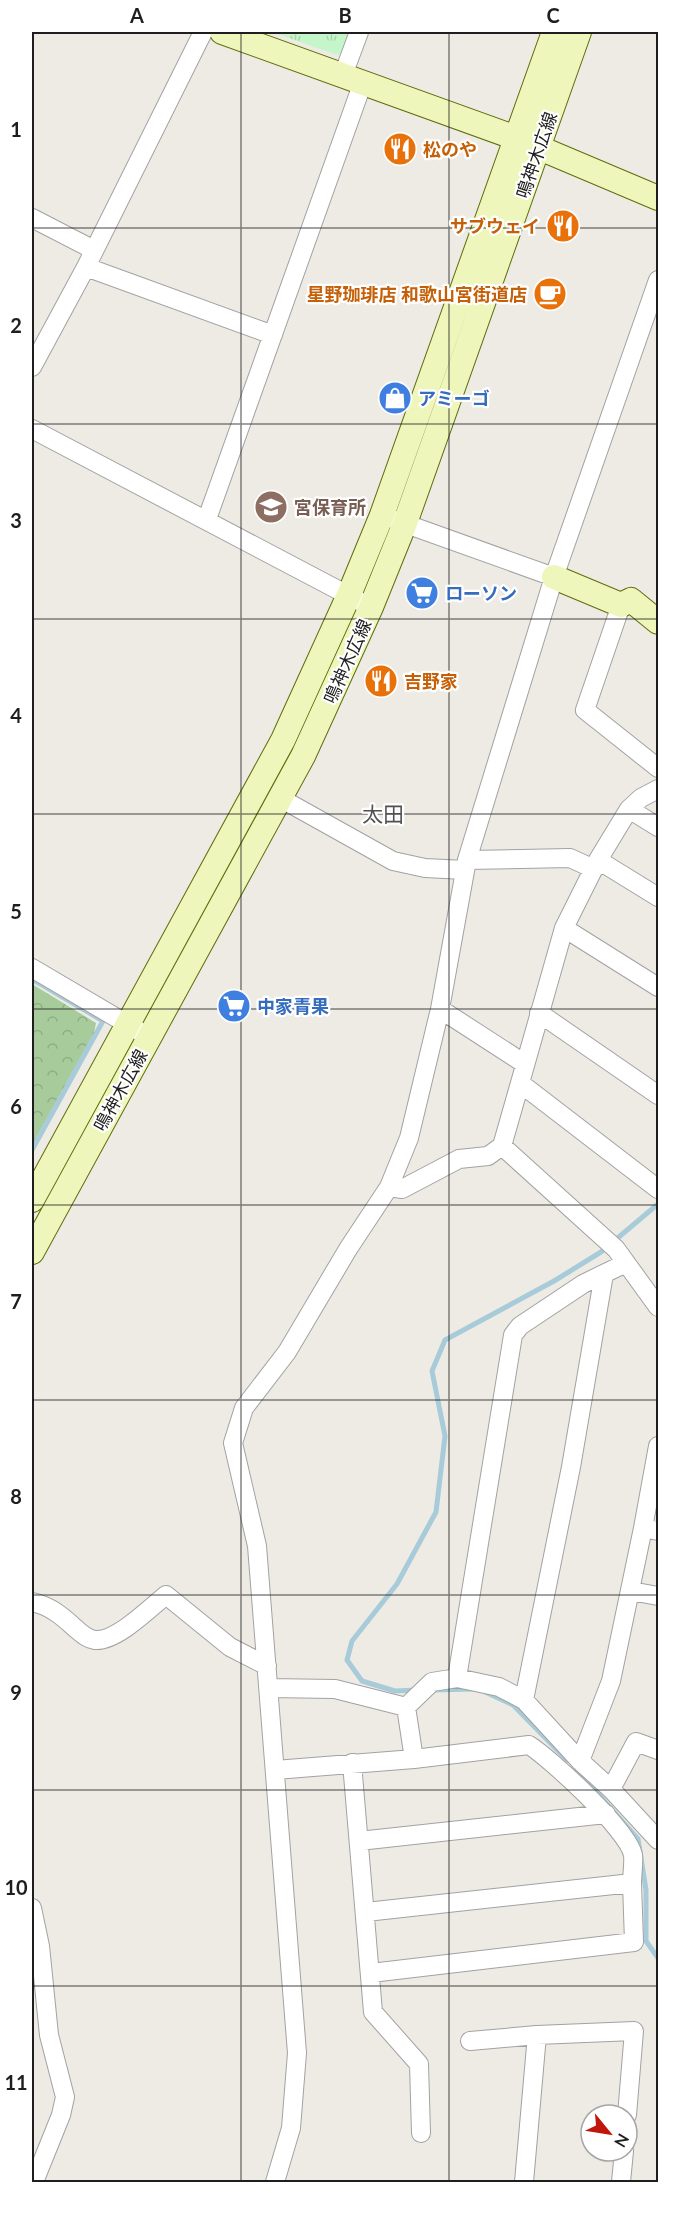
<svg xmlns="http://www.w3.org/2000/svg" width="690" height="2214" font-family="Lato,'Noto Sans JP',sans-serif">
  <style>
    .forest { fill: url(#forest-crowns) }
    .park { fill: url(#park-tufts) }
    .lines { fill: none; stroke-linecap: round; stroke-linejoin: round }
    .stream { stroke: #a7cbd9; stroke-width: 5 }
    .street-casing { stroke: #a2a2a2; stroke-width: 20 }
    .secondary-casing { stroke: #5e6e0b; stroke-width: 26 }
    .street { stroke: #fff; stroke-width: 18 }
    .secondary { stroke: #eff6bb; stroke-width: 24 }
    .grid { fill: none; stroke: #1e1e1e; stroke-width: 1.5; stroke-opacity: 0.55 }
    .labels { text-anchor: middle; dominant-baseline: central; stroke-width: 4.5; stroke-linejoin: round; paint-order: stroke }
    .food-label { font-size: 18px; font-weight: bold; fill: #c56008; stroke: #fff; text-anchor: start }
    .street-label { font-size: 18px; fill: #1e1e1e; stroke: #fff }
    .shop-label { font-size: 18px; font-weight: bold; fill: #366cbe; stroke: #fff; text-anchor: start }
    .education-label { font-size: 18px; font-weight: bold; fill: #785e54; stroke: #fff; text-anchor: start }
    .quarter-label { font-size: 21px; fill: #515151; stroke: #fff }
    .neatline { fill: none; stroke: #1e1e1e; stroke-width: 2 }
    .grid-label { font-size: 20px; text-anchor: middle; font-weight: bold; fill: #1e1e1e }
  </style>
  <defs>
    <pattern id="forest-crowns" width="20" height="18" patternUnits="userSpaceOnUse" patternTransform="scale(1.5)"><rect width="20" height="18" fill="#a7cb9b"/><path d="M2 6a3 3 0 1 1 6 0M12 15a3 3 0 1 1 6 0" fill="none" stroke="#8fae85"/></pattern>
    <pattern id="park-tufts" width="24" height="20" patternUnits="userSpaceOnUse" patternTransform="scale(1.5)"><rect width="24" height="20" fill="#c4f6ca"/><path d="M3 7l-1-3M5 7V3M7 7l1-3M15 17l-1-3M17 17v-4M19 17l1-3" fill="none" stroke="#a8d2ad"/></pattern>
  </defs>
  <rect width="100%" height="100%" fill="#eeebe4"/>
  <path class="forest" d="M32,984L96,1023L94,1033L32,1145Z"/>
  <path class="park" d="M272,32H348L352,33L345,52L337,55Z"/>
  <g class="lines">
    <path class="stream" d="M32,979L103,1021L32,1150
      M417,1690L395,1691L362,1681L347,1660L352,1641L397,1584L436,1512L445,1436L432,1371L445,1340L554,1281L601,1252L658,1204
      M432,1690L474,1689
      M483,1691L513,1705L567,1760
      M576,1769L638,1839L646,1890V1941L658,1958"/>
    <g class="street-casing">
      <path id="street" d="M343,75L359,32
        M32,218L94,250
        M86,267L273,335
        M32,367L86,267L203,32
        M32,429L359,601
        M207,519L363,82
        M395,520L554,577
        M621,605L585,710L658,768
        M658,789L641,798L629,809L598,860L564,928L520,1083L658,1189
        M280,798L393,861L425,868L465,870
        M629,809L658,827
        M467,860L570,858L594,869
        M598,860L658,897
        M564,928L658,987
        M32,968L149,1037
        M440,1009L525,1064
        M539,1013L658,1095
        M502,1146L616,1249L658,1307
        M389,1187L402,1189L459,1159L488,1156L502,1146L520,1083
        M658,1446L643,1528L658,1531
        M631,1591L658,1596
        M32,1602C50,1606 61,1615 75,1628C81,1633 87,1639 95,1640C116,1642 150,1608 166,1595L230,1647L267,1666
        M457,1678L499,1687L524,1700L571,1467L604,1274
        M269,1688L335,1689L406,1707
        M524,1700L580,1761L611,1789L636,1742L658,1750
        M414,1759L406,1707L432,1682L457,1678L513,1335L520,1326L583,1284L626,1263
        M580,1761L611,1681L643,1528
        M352,1763L373,2012L419,2064L421,2133
        M275,1770L414,1759L529,1745C551,1759 629,1831 633,1855C634,1864 632,1874 632,1883
        M611,1789L658,1840
        M359,1841L606,1814
        M32,1908L40,1946L49,2035L65,2097L61,2115L34,2182
        M366,1912L632,1883L634,1942L371,1973
        M470,2041L537,2035L634,2031L627,2115
        M275,2182L291,2128L297,2053L257,1546L233,1443L244,1408L287,1352L348,1249L389,1187L409,1138L440,1009L467,860L554,577L658,280
        M524,2182L537,2035
        M621,2182L624,2151"/>
    </g>
    <g class="secondary-casing">
      <path id="secondary" d="M222,32L516,138L658,198
        M554,577L621,605L631,600L658,622
        M32,1200L283,740L349,595L382,515L554,32
        M32,1252L303,756L371,607L405,523L579,32"/>
    </g>
    <use href="#street" class="street"/>
    <use href="#secondary" class="secondary"/>
  </g>
  <path class="grid" d="M241,32V2182M449,32V2182M32,228H658M32,424H658M32,619H658M32,814H658M32,1009H658M32,1205H658M32,1400H658M32,1595H658M32,1790H658M32,1986H658"/>
  <defs>
    <g id="restaurant-disc" transform="scale(1.725)"><circle r="9.5" fill="#e8710a" stroke="#fff"/><path d="M-5-6h1v4h1v-4h1v4h1v-4h1v5L-1.5 .5V6h-2V.5L-5-1ZM5-6V6H3V1.5H1.5Q1.5-4 5-6Z" fill="#fff"/></g>
    <g id="cafe-disc" transform="scale(1.725)"><circle r="9.5" fill="#e8710a" stroke="#fff"/><path d="M-5.5-4.5H6V0H3Q3 3.5 0 3.5H-2.5Q-5.5 3.5-5.5 0ZM3-3.2v2h1.7v-2ZM-6 4.5H4V6H-6Z" fill="#fff"/></g>
    <g id="shop-disc" transform="scale(1.725)"><circle r="9.5" fill="#3f7fe0" stroke="#fff"/><path d="M-5-2.5h2.3a2.7 3.5 0 0 1 5.4 0H5L5.5 6h-11ZM-1.5-2.5h3a1.5 2.3 0 0 0-3 0Z" fill="#fff"/></g>
    <g id="school-disc" transform="scale(1.725)"><circle r="9.5" fill="#8d6e63" stroke="#fff"/><path d="M0-5L7-2L0 1L-7-2ZM-4 1L0 2.5L4 1V4Q0 6-4 4Z" fill="#fff"/></g>
    <g id="supermarket-disc" transform="scale(1.725)"><circle r="9.5" fill="#3f7fe0" stroke="#fff"/><path d="M-6-5.5h2.5l.6 2H6L4.5 2H-2.5L-4.4-4H-6ZM-1.5 3.2a1.3 1.3 0 1 0 .1 0ZM3 3.2a1.3 1.3 0 1 0 .1 0Z" fill="#fff"/></g>
  </defs>
  <g fill-rule="evenodd">
    <use href="#restaurant-disc" x="400" y="149"/>
    <use href="#restaurant-disc" x="563" y="226"/>
    <use href="#cafe-disc" x="550" y="294"/>
    <use href="#shop-disc" x="395" y="398"/>
    <use href="#school-disc" x="271" y="507"/>
    <use href="#supermarket-disc" x="422" y="593"/>
    <use href="#restaurant-disc" x="381" y="681"/>
    <use href="#supermarket-disc" x="234" y="1006"/>
  </g>
  <g class="labels">
    <g class="food-label">
      <text x="423" y="149">松のや</text>
      <text x="540" y="226" text-anchor="end">サブウェイ</text>
      <text x="527" y="294" text-anchor="end">星野珈琲店 和歌山宮街道店</text>
      <text x="404" y="681">吉野家</text>
    </g>
    <g class="street-label">
      <text transform="translate(536 155) rotate(-71)">鳴神木広線</text>
      <text transform="translate(347 661) rotate(-66)">鳴神木広線</text>
      <text transform="translate(120 1090) rotate(-61)">鳴神木広線</text>
    </g>
    <g class="shop-label">
      <text x="418" y="398">アミーゴ</text>
      <text x="445" y="593">ローソン</text>
      <text x="257" y="1006">中家青果</text>
    </g>
    <g class="education-label">
      <text x="294" y="507">宮保育所</text>
    </g>
    <g class="quarter-label">
      <text x="383" y="813">太田</text>
    </g>
  </g>
  <rect width="690" height="2214" fill="none" stroke="#ffffff" stroke-width="66"/>
  <g transform="translate(609 2133) rotate(120)"><circle r="28" fill="#ffffff" stroke="#a5a5a5" stroke-width="1.5"/>
  <path d="M0-4.5L10 22L0 15L-10 22Z" fill="#c0160c"/>
  <text y="-9" font-size="16" font-weight="bold" text-anchor="middle" fill="#1e1e1e">N</text>
  </g>
  <rect x="33" y="33" width="624" height="2148" class="neatline"/>
  <g class="grid-label">
    <text x="137" y="23">A</text>
    <text x="345" y="23">B</text>
    <text x="553" y="23">C</text>
    <text x="16" y="137">1</text>
    <text x="16" y="333">2</text>
    <text x="16" y="528">3</text>
    <text x="16" y="723">4</text>
    <text x="16" y="919">5</text>
    <text x="16" y="1114">6</text>
    <text x="16" y="1309">7</text>
    <text x="16" y="1504">8</text>
    <text x="16" y="1700">9</text>
    <text x="16" y="1895">10</text>
    <text x="16" y="2090">11</text>
  </g>
</svg>
